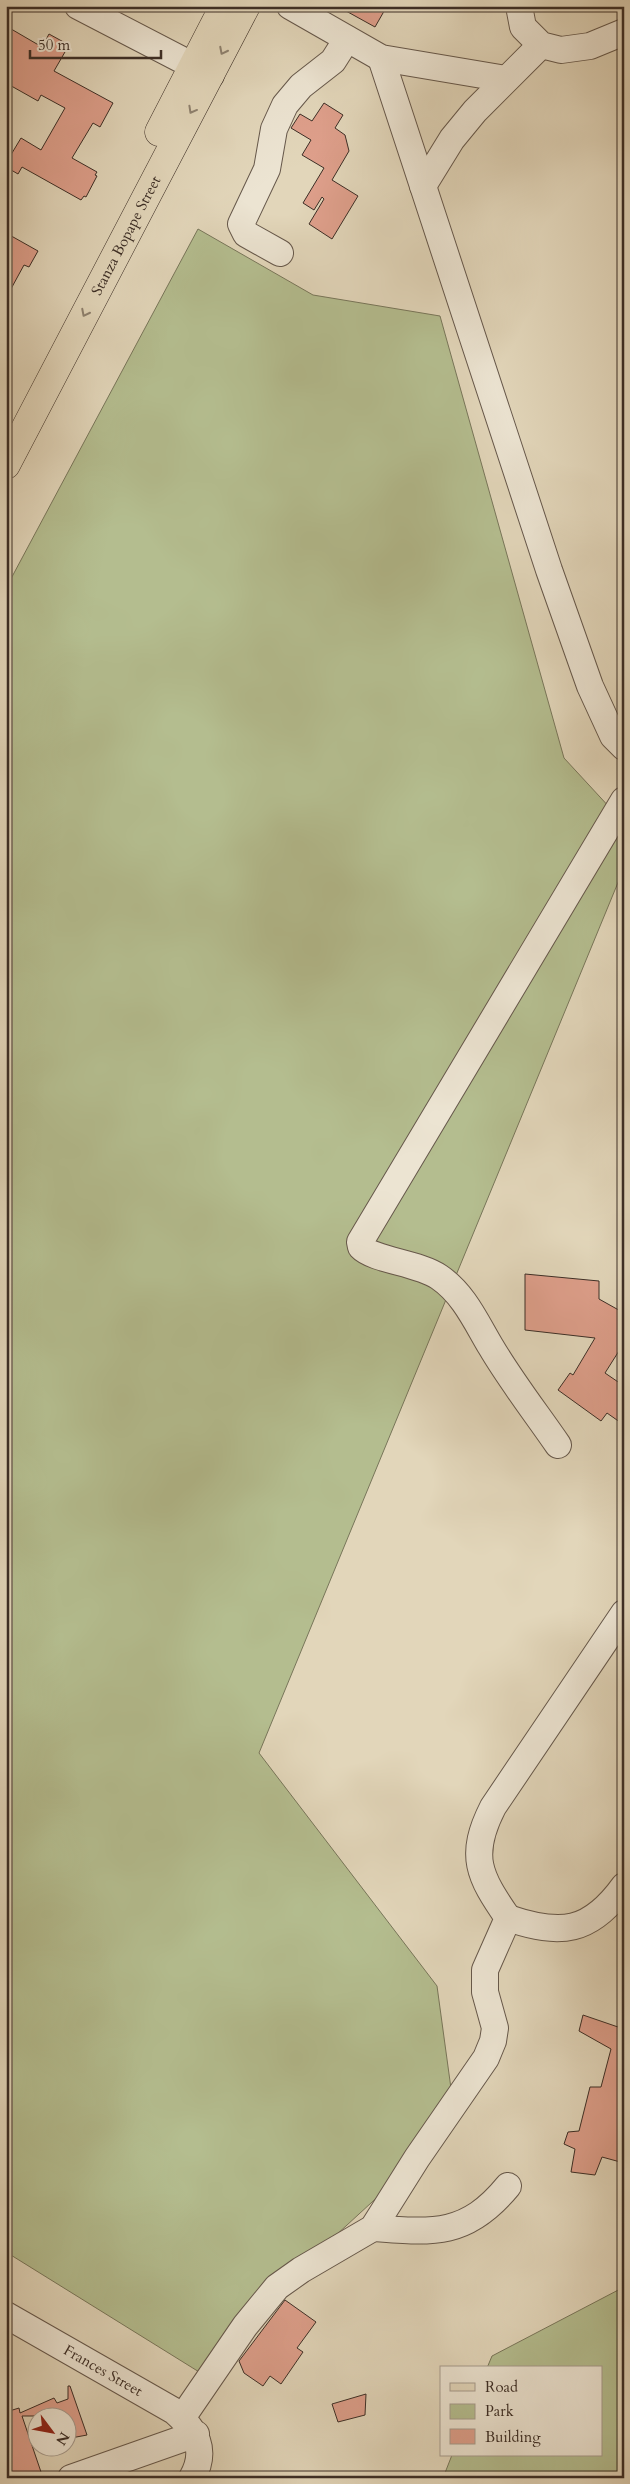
<svg xmlns="http://www.w3.org/2000/svg" width="630" height="2484" font-family="Cardo,serif">
  <style>
    .green { fill: #b4bd8f; stroke: #78765a }
    .building { fill: #de9f8b; stroke: #3c2e26 }
    .lines { fill: none; stroke-linecap: round; stroke-linejoin: round }
    .minor-casing { stroke: #66584b; stroke-width: 28 }
    .major-casing { stroke: #3c2e26; stroke-width: 29 }
    .minor { stroke: #ece4d2; stroke-width: 26 }
    .major { stroke: #e2d6ba; stroke-width: 28 }
    .oneway { stroke: #8f8270 }
    .labels { text-anchor: middle; dominant-baseline: central; stroke-width: 5; stroke-linejoin: round; paint-order: stroke }
    .street-label { font-size: 15px; fill: #3c2e26; stroke: #ece4d2 }
  </style>
  <rect width="100%" height="100%" fill="#e2d6ba"/>
  <filter id="stains"><feTurbulence type="fractalNoise" baseFrequency=".004" numOctaves="4"/><feColorMatrix values="0 0 0 0 .2 0 0 0 0 .09 0 0 0 0 .02 0 0 0 .5 -.17"/></filter>
  <radialGradient id="worn" r=".72"><stop offset=".6" stop-color="#630" stop-opacity="0"/><stop offset="1" stop-color="#630" stop-opacity=".3"/></radialGradient>
  <path class="green" d="M198,229L313,295L440,316L564,758L624,823V868L259,1753L437,1986L456,2125L274,2292L204,2375L6,2252V588Z
    M624,2287V2478H443L452,2455H601V2368H487L492,2356Z"/>
  <path class="building" d="M337,6H387L375,27Z
    M6,26L42,47L49,34L69,45L54,71L113,103L100,127L93,123L72,158L97,172L95,175L97,176L86,197L84,196L81,200L22,167L18,174L6,167V163L21,138L41,150L65,108L41,95L38,101L6,83Z
    M324,103L343,115L335,128L345,135L349,151L332,180L358,196L332,239L309,224L324,199L322,197L314,210L303,203L324,168L302,155L311,140L291,128L300,114L312,121Z
    M6,233L38,251L29,267L24,265L6,298Z
    M525,1274L599,1281V1299L624,1313V1343L605,1373L624,1386V1425L607,1413L601,1421L558,1390L570,1373L573,1375L595,1338L525,1330Z
    M583,2015L618,2027L620,2019L624,2020V2163L602,2157L595,2175L571,2172L575,2149L564,2144L568,2132L579,2131L590,2087H601L611,2049L579,2031Z
    M285,2300L316,2322L297,2348L303,2352L281,2384L270,2376L263,2386L244,2373L239,2361Z
    M68,2386H70L87,2435L71,2438L68,2430V2416H22L41,2472L27,2478H6V2412L19,2408L20,2413L54,2398L57,2403L68,2399Z
    M366,2394L365,2415L338,2422L332,2404Z"/>
  <g class="lines">
    <g class="minor-casing">
      <g id="minor">
        <path d="M78,6L211,75"/>
        <path d="M290,6L381,58L506,79"/>
        <path d="M519,6L523,27L541,45L561,50L590,46L624,32"/>
        <path d="M381,58L549,570L590,686L613,736L624,747"/>
        <path d="M423,186L452,139L475,111L541,45"/>
        <path d="M280,253L246,234L241,224L267,169L274,129L285,105L301,86L333,61L347,39"/>
        <path d="M558,1445C536,1413 511,1381 491,1347C476,1322 464,1294 439,1277C419,1263 373,1260 361,1247L360,1242L624,800"/>
        <path d="M508,1918C561,1936 590,1933 624,1886"/>
        <path d="M373,2228C434,2233 467,2236 508,2186"/>
        <path id="s1" d="M6,2315L174,2411C196,2430 208,2450 192,2478"/>
        <path d="M182,2418L245,2326L277,2287L301,2270L373,2228L417,2158L486,2058L493,2041L495,2028L485,1992V1970L508,1918C479,1876 468,1856 493,1807L624,1613"/>
        <path d="M71,2478L196,2434"/>
      </g>
    </g>
    <g class="major-casing">
      <g id="major">
        <path d="M159,132L224,6"/>
        <path id="s2" d="M6,465L246,6"/>
      </g>
    </g>
    <use href="#minor" class="minor"/>
    <use href="#major" class="major"/>
  </g>
  <defs><path id="oneway-chevron" d="M-2-3.5L2.5 0L-2 3.5" fill="none" stroke-width="1.6" stroke-linecap="round" stroke-linejoin="round" transform="scale(1.25)"/></defs>
  <g class="oneway">
    <use href="#oneway-chevron" transform="translate(223 51) rotate(117)"/>
    <use href="#oneway-chevron" transform="translate(192 110) rotate(119)"/>
    <use href="#oneway-chevron" transform="translate(85 313) rotate(117)"/>
  </g>
  <g class="labels">
    <g class="street-label">
      <text stroke="none"><textPath href="#s2" startOffset="259">Stanza Bopape Street</textPath></text>
      <text stroke="none"><textPath href="#s1" startOffset="112">Frances Street</textPath></text>
    </g>
  </g>
  <rect width="630" height="2484" fill="none" stroke="#e2d6ba" stroke-width="25"/>
  <rect x="8" y="8" width="615" height="2469" fill="none" stroke="#3c2e26" stroke-width="2.5"/>
  <rect x="12" y="12" width="605" height="2459" fill="none" stroke="#3c2e26"/>
  <rect x="440" y="2366" width="162" height="90" fill="#ece4d2" stroke="#a69b8d"/>
  <rect x="450" y="2383" width="25" height="8" fill="#e2d6ba" stroke="#a69b8d"/>
  <text x="485" y="2392" font-size="15" fill="#3c2e26">Road</text>
  <rect x="450" y="2404" width="25" height="15" fill="#b4bd8f" stroke="#a69b8d"/>
  <text x="485" y="2416" font-size="15" fill="#3c2e26">Park</text>
  <rect x="450" y="2429" width="25" height="15" fill="#de9f8b" stroke="#a69b8d"/>
  <text x="485" y="2442" font-size="15" fill="#3c2e26">Building</text>
  <g transform="translate(52 2432) rotate(122)"><circle r="24" fill="#ece4d2" stroke="#a69b8d"/>
  <path d="M0-4L9 19L0 12L-9 19Z" fill="#8f2418"/>
  <text y="-8" font-size="14" font-weight="bold" text-anchor="middle" fill="#3c2e26">N</text>
  </g>
  <path d="M30 50v8h131v-8" fill="none" stroke="#3c2e26" stroke-width="2.5"/>
  <text x="38" y="50" font-size="15" fill="#3c2e26" stroke="#ece4d2" stroke-width="4" paint-order="stroke">50 m</text>
  <rect width="100%" height="100%" filter="url(#stains)"/>
  <rect width="100%" height="100%" fill="url(#worn)"/>
</svg>
